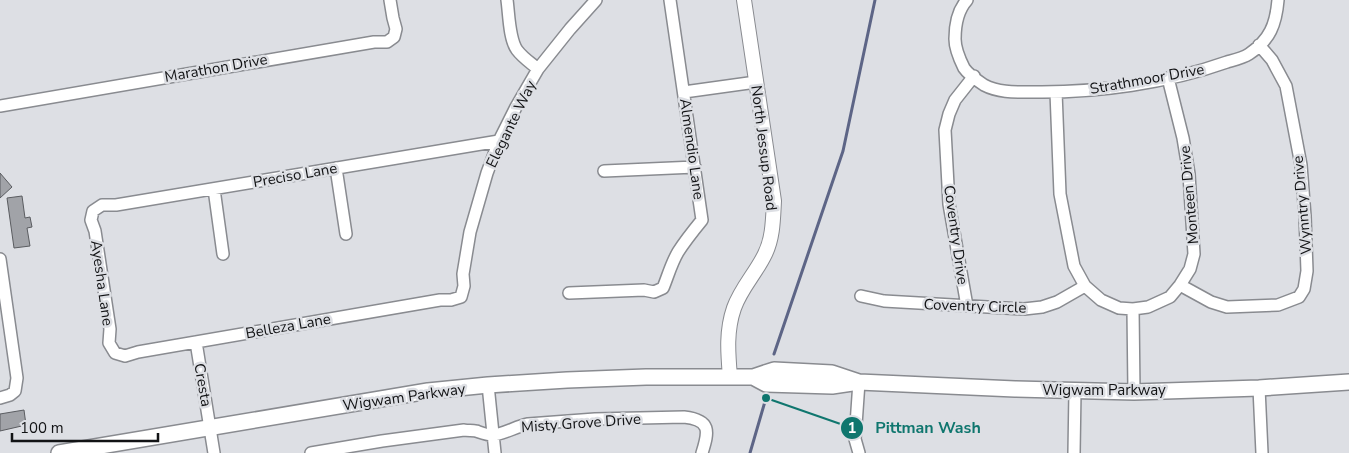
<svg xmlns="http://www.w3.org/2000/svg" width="1349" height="453" font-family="'Nunito Sans',sans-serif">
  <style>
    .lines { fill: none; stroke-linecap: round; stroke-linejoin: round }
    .stream { stroke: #5d6586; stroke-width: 3 }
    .building { fill: #a1a3a8; stroke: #5a5c60 }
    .minor-casing { stroke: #898b90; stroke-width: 14 }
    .tertiary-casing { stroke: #898b90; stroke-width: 16 }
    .secondary-casing { stroke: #898b90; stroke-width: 18 }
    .minor { stroke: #fff; stroke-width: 11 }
    .tertiary { stroke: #fff; stroke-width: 14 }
    .secondary { stroke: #fff; stroke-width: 15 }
    .labels { text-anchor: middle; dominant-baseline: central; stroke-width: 5; stroke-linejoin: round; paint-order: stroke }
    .street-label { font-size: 15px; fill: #121315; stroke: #dddfe4 }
    .leader { fill: none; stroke: #0f766e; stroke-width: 2 }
    .callout-dot { fill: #0f766e; stroke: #dddfe4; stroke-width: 2 }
    .mark-label { font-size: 15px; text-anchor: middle; font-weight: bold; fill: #fff }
    .callout-label { font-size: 16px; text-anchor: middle; font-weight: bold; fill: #0f766e; stroke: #dddfe4; stroke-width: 5; stroke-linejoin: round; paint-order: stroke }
  </style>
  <rect width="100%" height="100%" fill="#dddfe4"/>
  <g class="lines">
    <path class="stream" d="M774,354L843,151L875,0
      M750,453L766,398"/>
  </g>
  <path class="building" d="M0,173L12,187L0,198Z
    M22,196L25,218L30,217L32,227L27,228L30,246L14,248L7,198Z
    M24,410L26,425L0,431V414Z"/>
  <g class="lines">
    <g class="minor-casing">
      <path id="minor" d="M507,0C509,14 509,39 517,50C523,58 531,63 538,69
        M967,0C957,11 955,25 955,39C955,47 960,60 964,68C968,74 978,81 984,85C999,93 1017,92 1033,92C1096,93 1168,83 1227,62C1234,60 1243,58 1249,54C1270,40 1276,24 1278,0
        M684,92L756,82
        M1056,92L1060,194L1074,266L1085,286L1101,300L1119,308L1133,309L1148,307L1170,297L1180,285L1190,269L1194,254L1189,174L1183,138L1168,78
        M0,106L374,42H387L394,37L396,29L393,18L390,0
        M499,141L116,205H102L93,211L91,220L95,231L110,329L109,343L115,353L125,356L138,352L440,300H451L461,297L464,286L463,274L470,232L487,173L499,141L516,107L538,69L570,29L596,0
        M336,168L346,234
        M604,171L695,167
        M214,189L223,254
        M0,259L17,378L15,391L10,395L0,398
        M1180,285L1211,302L1227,307L1278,305L1299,297L1304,289L1307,271L1305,216L1301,165L1286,86L1272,60L1259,45
        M569,293L644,290L654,292L663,288C668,276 671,264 678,252C685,241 693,231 702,220L670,0
        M861,296L884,301L1024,309L1042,307L1057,302L1085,286
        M967,306L949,204L945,130L949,114L955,100L974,76
        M1133,309L1134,392
        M196,342L214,453
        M488,385L495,453
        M1259,388L1262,453
        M311,453L382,441L464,430C468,431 472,430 476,431C482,433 487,435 492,435C502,435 517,426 528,424L595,419L684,417C711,420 709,431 702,453
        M859,453L855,439L859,382
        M1074,453L1075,391"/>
    </g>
    <g class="tertiary-casing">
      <path id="tertiary" d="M730,377C728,353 726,331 734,308C741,288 756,273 765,254C773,238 773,219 774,201L744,0"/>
    </g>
    <g class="secondary-casing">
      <path id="secondary" d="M753,377L766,384L832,386L859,382L1015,389L1134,392L1259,388L1349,382
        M59,453L428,391L488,385L567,380L646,377H753L774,370L832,373L859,382"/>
    </g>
    <use href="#minor" class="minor"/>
    <use href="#tertiary" class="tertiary"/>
    <use href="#secondary" class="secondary"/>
  </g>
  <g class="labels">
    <g class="street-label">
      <text transform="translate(216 68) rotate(-10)">Marathon Drive</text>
      <text transform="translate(1147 79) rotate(-10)">Strathmoor Drive</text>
      <text transform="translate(511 124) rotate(-64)">Elegante Way</text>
      <text transform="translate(764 148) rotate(83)">North Jessup Road</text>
      <text transform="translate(692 149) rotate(82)">Almendio Lane</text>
      <text transform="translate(295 175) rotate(-10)">Preciso Lane</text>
      <text transform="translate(1189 195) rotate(-95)">Monteen Drive</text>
      <text transform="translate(1302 205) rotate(-95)">Wynntry Drive</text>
      <text transform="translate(956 235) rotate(82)">Coventry Drive</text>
      <text transform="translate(102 283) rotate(82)">Ayesha Lane</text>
      <text transform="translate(975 306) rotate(2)">Coventry Circle</text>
      <text transform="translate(288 326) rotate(-10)">Belleza Lane</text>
      <text transform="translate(203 385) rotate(80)">Cresta</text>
      <text x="1104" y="390">Wigwam Parkway</text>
      <text transform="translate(404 397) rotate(-8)">Wigwam Parkway</text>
      <text transform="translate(581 423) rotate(-4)">Misty Grove Drive</text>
    </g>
  </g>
  <path class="leader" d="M766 398L852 428"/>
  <g class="callout-dot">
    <circle cx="766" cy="398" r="5"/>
    <circle cx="852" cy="428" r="12"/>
  </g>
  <g class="mark-label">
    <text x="852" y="433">1</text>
  </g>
  <g class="callout-label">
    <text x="928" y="433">Pittman Wash</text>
  </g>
  <path d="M12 433v8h146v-8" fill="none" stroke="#121315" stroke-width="2.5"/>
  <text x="20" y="433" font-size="15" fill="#121315" stroke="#dddfe4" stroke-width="4" paint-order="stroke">100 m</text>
</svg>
